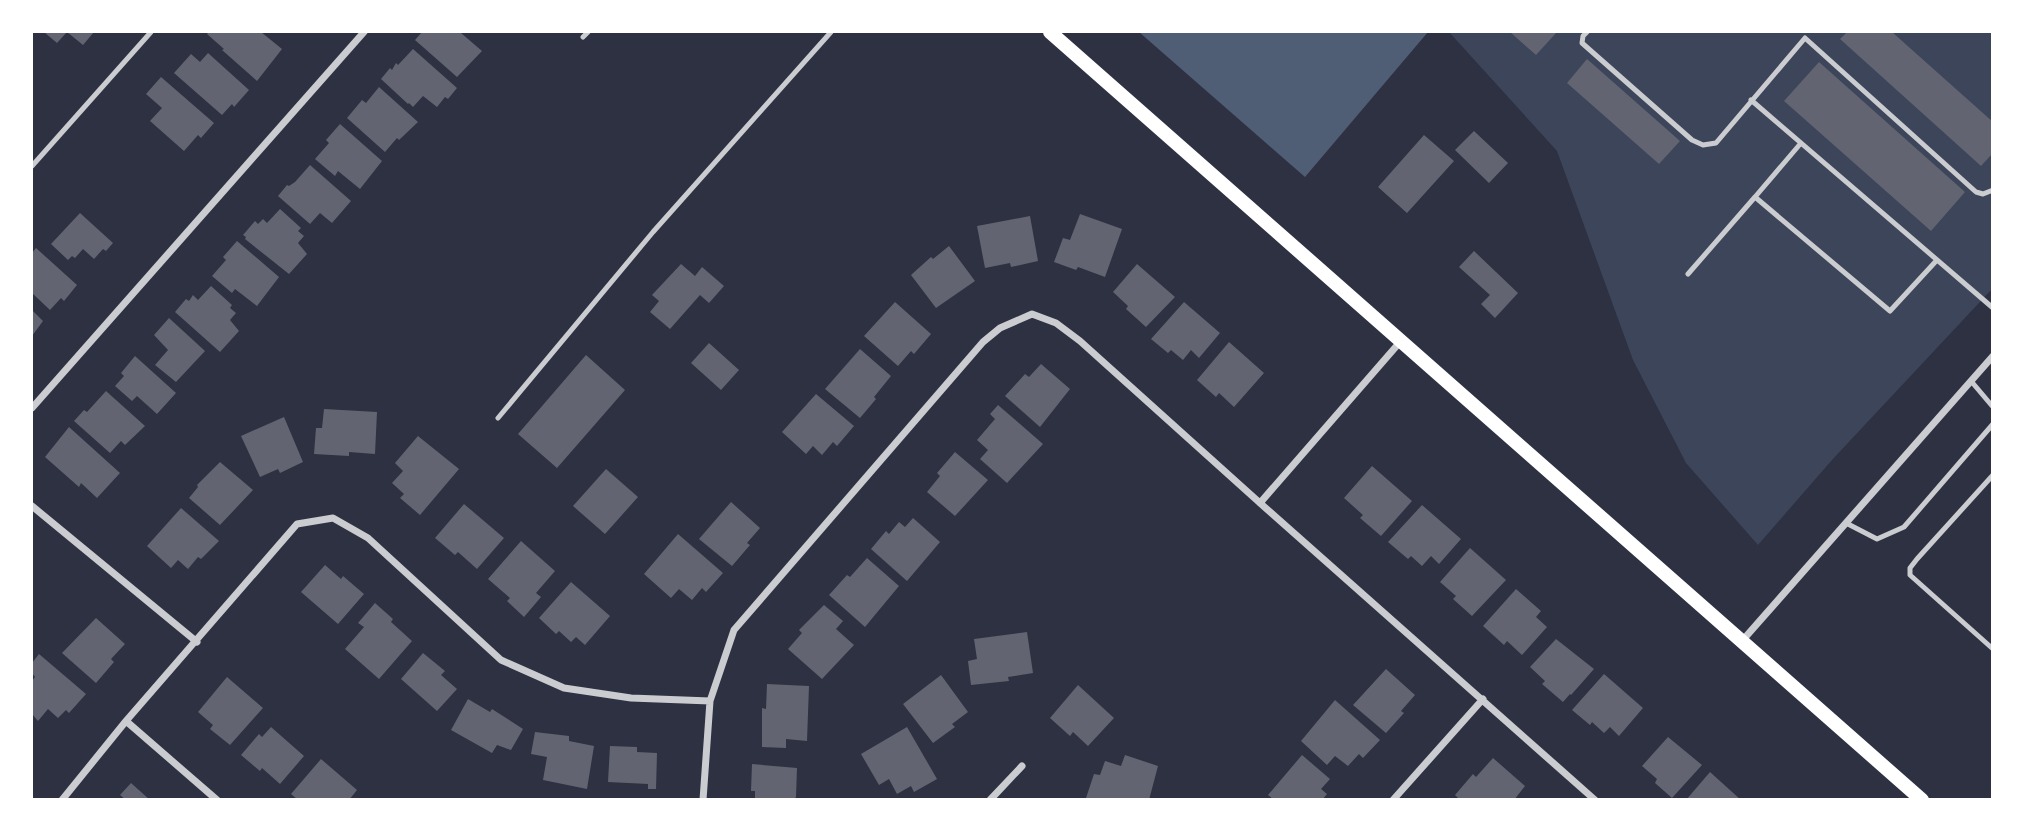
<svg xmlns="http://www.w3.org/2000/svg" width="2024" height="831" font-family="'Asap Condensed',sans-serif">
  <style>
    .green { fill: #3c4559 }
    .water { fill: #4f5d75 }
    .building { fill: #626471 }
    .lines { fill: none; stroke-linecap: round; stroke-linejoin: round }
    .service { stroke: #caccd0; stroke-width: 5 }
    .minor { stroke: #caccd0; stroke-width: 7 }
    .secondary { stroke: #fff; stroke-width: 14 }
  </style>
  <rect width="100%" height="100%" fill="#2d3142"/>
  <path class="green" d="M1449,32H1992V289L1832,460L1758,545L1686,463L1633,360L1557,151Z"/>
  <path class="water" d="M1139,32H1428L1305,177Z"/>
  <path class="building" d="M44,32H67L57,43Z
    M67,32H94L83,45Z
    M209,32H261L282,49L257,81L222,50L224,49L207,34Z
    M422,32H462L461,33L482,51L457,77L415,40Z
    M1510,32H1557L1536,55Z
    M1847,32H1892L1993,122V153L1981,166L1840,39Z
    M413,49L457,88L448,99L445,97L437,107L423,96L413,107L409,103L408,104L381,79L390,68L392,70L396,63L398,65Z
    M208,53L249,90L234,107L232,104L222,115L174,73L191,54L200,62Z
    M1587,59L1680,141L1659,164L1567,83Z
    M1819,62L1965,192L1931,231L1784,101Z
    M161,77L214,123L201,138L198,135L184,151L150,121L162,108L146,94Z
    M379,87L418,122L399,140L397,138L385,152L347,118L362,100L366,103Z
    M340,124L382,161L360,189L338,171L335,176L315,159L329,143L326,140Z
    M1474,131L1508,163L1489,183L1455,150Z
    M1424,135L1454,161L1407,213L1378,187Z
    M310,165L351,201L332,223L320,213L310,224L278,196L287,185L289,186L295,182Z
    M280,209L301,228L298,231L304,236L298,243L307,254L289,274L245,239L246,237L243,235L255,221L258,224L263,219L267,223Z
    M80,213L113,243L106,251L103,249L94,259L83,249L75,258L72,256L68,260L51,244Z
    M1080,214L1122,229L1105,277L1078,267L1076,270L1054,262L1063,238L1070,240Z
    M1030,216L1038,261L1011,267L1010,263L985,268L977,226Z
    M237,241L279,277L257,306L235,289L232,293L212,276L226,260L223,257Z
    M949,246L975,281L936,308L911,275L931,257L933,259Z
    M36,248L77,285L64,301L61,298L50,310L32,293V253Z
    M1474,251L1518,293L1495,318L1481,304L1490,295L1459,267Z
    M681,264L695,276L702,267L724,286L709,303L700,295L670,329L650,312L659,301L652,295Z
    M1137,264L1175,297L1146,327L1126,309L1128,306L1113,292Z
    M211,286L232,305L230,308L236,313L230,320L239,331L220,352L175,312L186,299L189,301L193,295L198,300Z
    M895,302L931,334L914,354L911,351L898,366L864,336Z
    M1184,302L1220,333L1199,358L1191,350L1183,360L1171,350L1168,353L1151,339Z
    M32,310L43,321L32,336Z
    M169,318L205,351L176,382L155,365L168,350L154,335Z
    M1229,342L1264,373L1234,407L1219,393L1216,397L1197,380Z
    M709,343L739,370L721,390L691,363Z
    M860,349L891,376L874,397L876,399L860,418L825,389Z
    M586,355L625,390L557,468L518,434Z
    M135,356L176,393L157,414L137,396L132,401L115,386L124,376L121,373Z
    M1041,364L1070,389L1040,427L1005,396L1025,374L1029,377Z
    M106,391L145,426L125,445L121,441L110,453L74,421L84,410L87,412Z
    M816,394L854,426L837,446L833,442L822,455L813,446L806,454L782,432Z
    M998,405L1043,444L1007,483L980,459L988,450L977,440L995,419L990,414Z
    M324,409L377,412L375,454L349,452V456L314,454L316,428H322Z
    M284,417L303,462L280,473L278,469L260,477L241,436Z
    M69,427L120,473L97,498L81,483L79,487L45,457Z
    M418,436L459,469L420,515L400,498L404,494L392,483L403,471L395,463Z
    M955,452L988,480L955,516L927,492L940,476L937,473Z
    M220,462L253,490L220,525L189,498L198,487L197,485Z
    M1372,466L1412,501L1381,536L1360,518L1363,515L1344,498Z
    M606,469L638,497L605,534L573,506Z
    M731,502L760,528L747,543L750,545L732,566L699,539Z
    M464,504L504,538L477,569L458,552L455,555L435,538Z
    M1422,505L1461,539L1439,564L1431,556L1422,566L1411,556L1408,559L1388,542Z
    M181,508L219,541L201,559L198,557L188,569L178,560L171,568L147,546Z
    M913,518L940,542L907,581L871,549L886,531L889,534L899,522L905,527Z
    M678,534L723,573L706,592L702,588L692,600L679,589L671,598L644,574Z
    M521,541L555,571L536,593L541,597L524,617L507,601L510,598L488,579Z
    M1470,548L1506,580L1472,616L1453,599L1456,596L1440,582Z
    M867,558L899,586L865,627L829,595L847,575L850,577Z
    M325,565L341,579L343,576L364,594L338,624L301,592Z
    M571,582L610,616L585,645L576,637L571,642L559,631L556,634L539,618Z
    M1516,589L1541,611L1536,617L1547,627L1522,655L1507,641L1504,645L1483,626Z
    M375,603L393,619L391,622L412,641L379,679L345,649L364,627L358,623Z
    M824,605L843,621L836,629L854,645L822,679L788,649L802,633L799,630Z
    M96,618L125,644L111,659L114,662L96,683L62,653Z
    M1027,632L1033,673L1008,677L1009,681L971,685L968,661L977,659L974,639Z
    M1556,639L1594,669L1571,695L1570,694L1563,702L1542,684L1545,681L1530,667Z
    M423,653L445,671L441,675L457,689L437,711L401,679Z
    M39,654L86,694L69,713L66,710L58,718L48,709L38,721L32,714V681L35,677L32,673V663Z
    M1386,669L1415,695L1401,711L1404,713L1386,733L1353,705Z
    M1604,674L1643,708L1619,736L1610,727L1604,733L1592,722L1590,725L1572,710Z
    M941,675L968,712L952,724L955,727L933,743L903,704Z
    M227,677L263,708L230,745L210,729L213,725L198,712Z
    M767,684L809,686L807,741L786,739V748L762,747V708L766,709Z
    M1078,685L1114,718L1088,746L1073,732L1070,736L1050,718Z
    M468,699L490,712L492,709L523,729L511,750L497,745L492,753L451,730Z
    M1335,700L1380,740L1363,758L1359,754L1348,766L1335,756L1327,765L1301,741Z
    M271,727L304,756L280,784L262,768L260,771L241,755L259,734L262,737Z
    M907,727L937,779L914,792L911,786L897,794L889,779L879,785L861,754Z
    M535,732L569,736V741L594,746L587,789L543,780L547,757L531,754Z
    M1668,737L1702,765L1672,798L1655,783L1657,779L1642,766Z
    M610,746L637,747V752L657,753L656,789H648V784L608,782Z
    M1125,755L1158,766L1149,800L1086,798L1094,774L1100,775L1105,761L1121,766Z
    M1302,755L1330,779L1321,789L1327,794L1322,800H1274L1268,795Z
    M1493,758L1525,786L1514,800H1460L1455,795L1473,774L1476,777Z
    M321,759L357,790L349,800H298L291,794Z
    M752,764L797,768L796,797L793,800H755V791H751Z
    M1710,772L1741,800H1686Z
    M131,783L150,800H126L120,795Z"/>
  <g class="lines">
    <path class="service" d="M1587,32L1583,36L1582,43L1692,140L1703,145L1716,143L1805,38L1976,192L1983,194L1993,190
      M583,37L588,32
      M1751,100L1993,308
      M1801,143L1755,197L1890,311L1937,260
      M32,166L151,32
      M1688,274L1755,197
      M1971,381L1993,407
      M498,418L653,232L831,32
      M1993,475L1917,559L1910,568V575L1993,649
      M1846,523L1877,539L1904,527L1993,424"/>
    <path class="minor" d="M32,408L364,32
      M1260,503L1400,342
      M32,506L197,642
      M1742,641L1993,356
      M126,721L217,800
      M62,800L126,721L297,524L333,518L368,538L501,660L564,688L631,698L710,701
      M703,800L710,701L734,630L983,342L1000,328L1032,314L1056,323L1080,341L1260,503L1595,800
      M990,800L1022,766
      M1393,800L1483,699"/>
    <path class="secondary" d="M1050,32L1922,800"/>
  </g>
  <rect width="2024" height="831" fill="none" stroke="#ffffff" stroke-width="66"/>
</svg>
